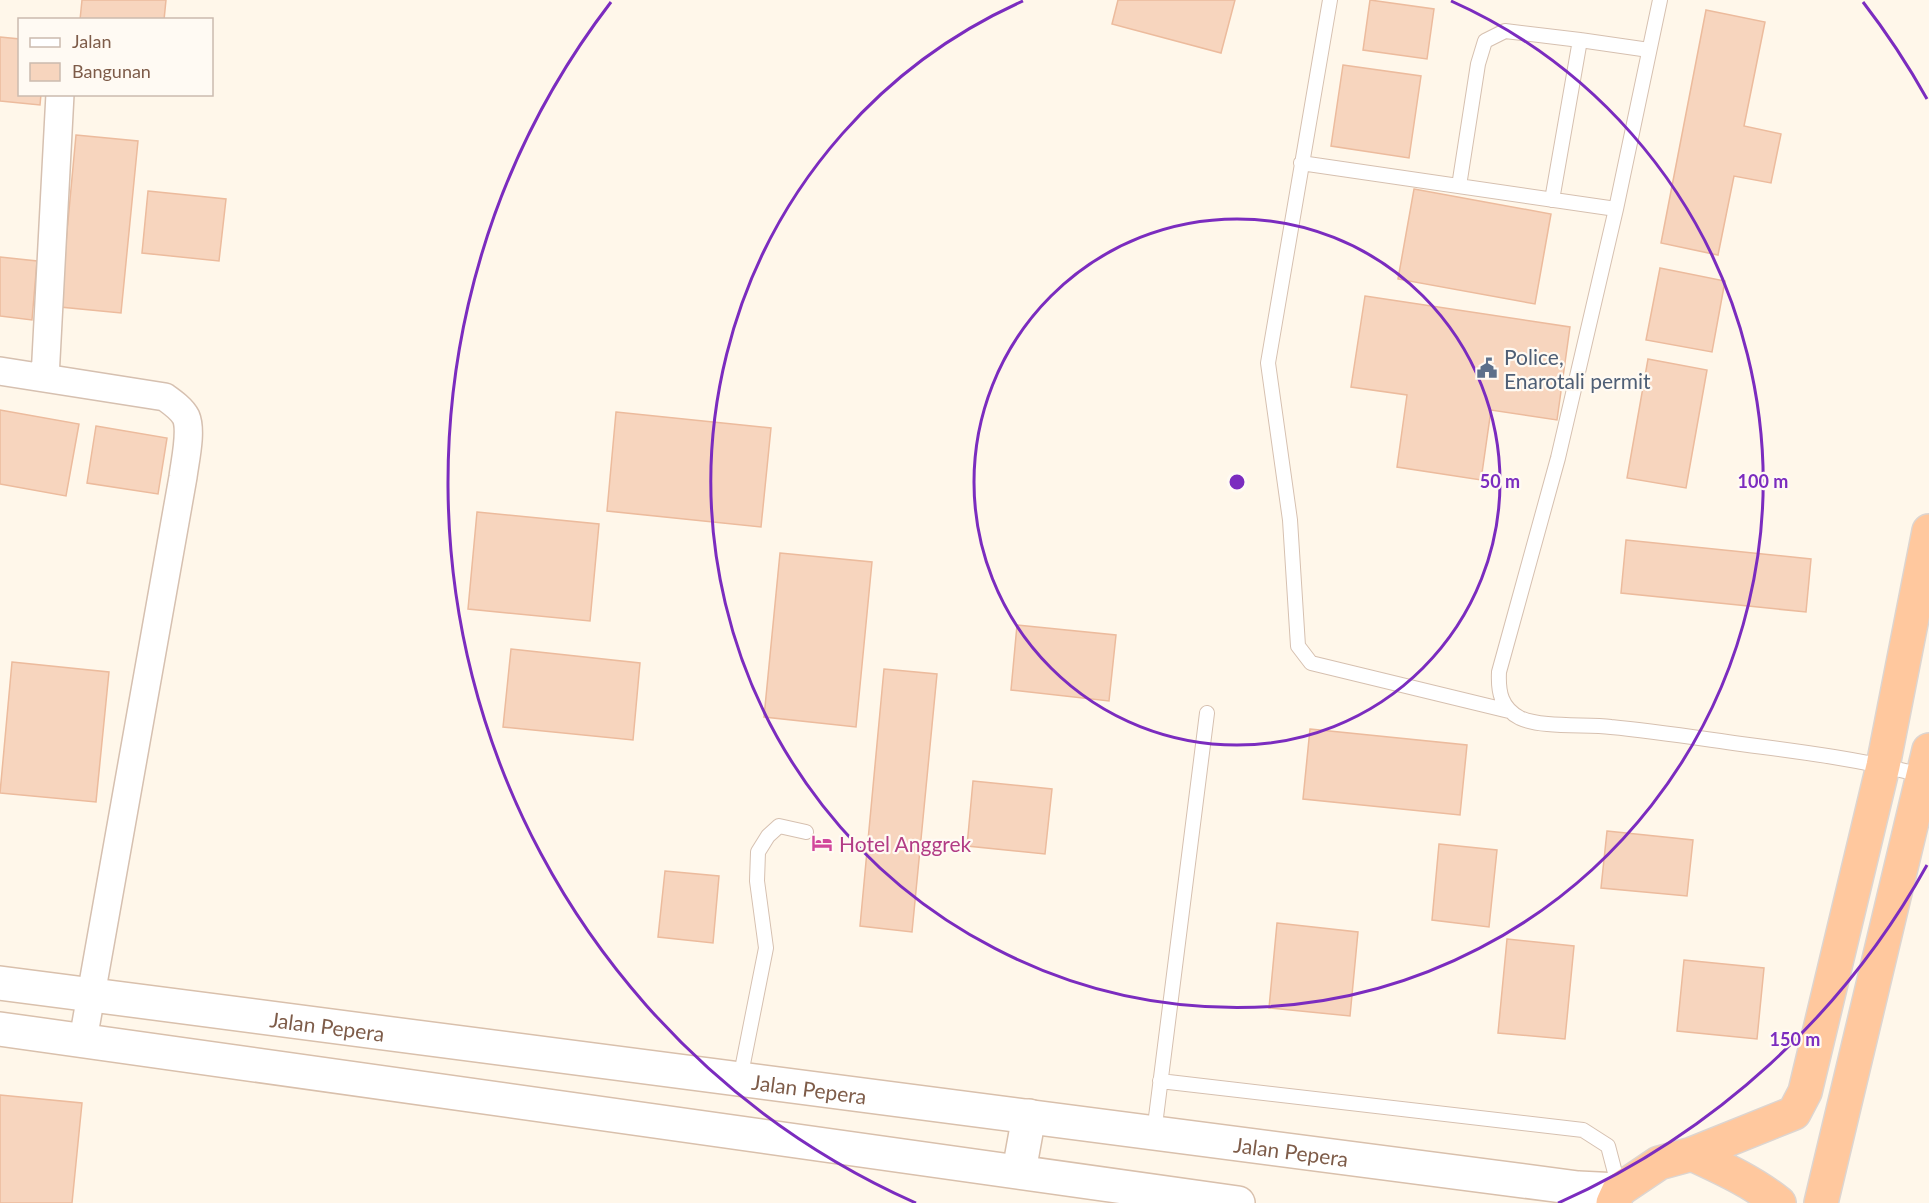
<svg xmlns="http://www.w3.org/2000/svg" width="1929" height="1203" font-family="Lato,sans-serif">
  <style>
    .building { fill: #f7d5be; stroke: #ecbb9d; stroke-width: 1.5 }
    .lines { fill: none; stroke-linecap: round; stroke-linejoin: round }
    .service-casing { stroke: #d6c0b0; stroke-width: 16 }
    .minor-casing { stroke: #d6c0b0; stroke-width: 30 }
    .secondary-casing { stroke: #d9c0ac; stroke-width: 36 }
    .trunk-casing { stroke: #ddd5d0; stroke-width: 36 }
    .service { stroke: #fff; stroke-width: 14 }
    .minor { stroke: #fff; stroke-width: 27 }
    .secondary { stroke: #fff; stroke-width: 33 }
    .trunk { stroke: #ffc89e; stroke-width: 33 }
    .ring { fill: none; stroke: #7b2cbf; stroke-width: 3 }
    .labels { text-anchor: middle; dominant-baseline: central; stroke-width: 4.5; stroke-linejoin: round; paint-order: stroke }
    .service-label { font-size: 21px; fill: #4e5e75; stroke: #fffaf3; text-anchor: start }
    .hotel-label { font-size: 21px; fill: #b23c85; stroke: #fffaf3; text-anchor: start }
    .street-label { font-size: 21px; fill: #7e5c49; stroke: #fffaf3 }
    .centre { fill: #7b2cbf; stroke: #fffaf3; stroke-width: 3 }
    .ring-label { font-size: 18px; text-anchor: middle; font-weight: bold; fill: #7b2cbf; stroke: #fffaf3; stroke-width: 4.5; stroke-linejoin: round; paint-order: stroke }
  </style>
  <rect width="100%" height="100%" fill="#fff7ea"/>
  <path class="building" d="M82,0H166L164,20H80Z
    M1118,0H1235L1221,53L1112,24Z
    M1370,0L1434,9L1427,59L1363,50Z
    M1706,10L1765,22L1744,126L1781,134L1771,183L1734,176L1718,255L1661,243Z
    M0,37L20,39V94H41L40,105L0,101Z
    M1343,65L1421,76L1409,158L1331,146Z
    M76,135L138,141L121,313L60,307Z
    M1414,189L1551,214L1535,304L1398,279Z
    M148,191L226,199L219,261L142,253Z
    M0,257L37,261L32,320L0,316Z
    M1660,268L1725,281L1712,352L1646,340Z
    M1365,296L1570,327L1557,420L1491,410L1481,480L1397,467L1407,395L1351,387Z
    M1648,359L1707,370L1686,488L1627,478Z
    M0,410L79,424L66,496L0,484Z
    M616,412L771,428L761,527L607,511Z
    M96,426L167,438L158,494L87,483Z
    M477,512L599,524L590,621L468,609Z
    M1626,540L1811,559L1806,612L1621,593Z
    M780,553L872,562L856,727L764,717Z
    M1017,625L1116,635L1109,701L1011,690Z
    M511,649L640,663L633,740L503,727Z
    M12,662L109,672L96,802L0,793Z
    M884,669L937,674L912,932L860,926Z
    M1310,729L1467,745L1460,815L1303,799Z
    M973,781L1052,789L1045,854L967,846Z
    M1607,831L1693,840L1687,896L1601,888Z
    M1439,844L1497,850L1489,927L1432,920Z
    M665,871L719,876L713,943L658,937Z
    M1277,923L1358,932L1350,1016L1269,1008Z
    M1507,939L1574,946L1565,1039L1498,1033Z
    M1684,960L1764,968L1757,1039L1677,1031Z
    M0,1095L82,1103L72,1203H0Z"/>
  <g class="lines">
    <g class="service-casing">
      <path id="service" d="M1330,0L1268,363L1290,520L1298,646L1311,663L1509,711
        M1660,0L1616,209L1558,458L1499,672C1498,692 1501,708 1520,718C1542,728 1586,724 1611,727C1654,731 1698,738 1741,744C1803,752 1865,760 1925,776
        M1301,163L1616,209
        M1459,186L1478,64L1485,41L1505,31L1580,40L1649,50
        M1552,200L1580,40
        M740,1079L766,948L757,881L758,852L768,836L779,826L806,832
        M1160,1081L1583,1130L1608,1146L1619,1188
        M1154,1133L1207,713"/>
    </g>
    <g class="minor-casing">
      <path id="minor" d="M0,371L165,397C172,402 182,409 186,417C192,431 185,461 183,477L83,1040
        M45,378L60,94"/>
    </g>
    <g class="secondary-casing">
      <g id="secondary">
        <path id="s1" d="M0,983L1578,1188L1619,1190"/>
        <path d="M0,1029L1238,1203"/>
        <path d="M1019,1171L1029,1116"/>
      </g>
    </g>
    <g class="trunk-casing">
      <path id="trunk" d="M1692,1154C1722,1168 1753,1182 1779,1203
        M1613,1203L1619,1190L1659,1163L1692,1154L1794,1113L1805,1092L1883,766L1929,531
        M1821,1203L1929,750"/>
    </g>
    <use href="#service" class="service"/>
    <use href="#minor" class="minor"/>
    <use href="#secondary" class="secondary"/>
    <use href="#trunk" class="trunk"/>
  </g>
  <g class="ring">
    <circle cx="1237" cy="482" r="263"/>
    <path d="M1451 1A526 526 0 1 1 1023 1"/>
    <path d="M1927 865A789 789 0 0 1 1558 1203M916 1203A789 789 0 0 1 611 2M1863 2A789 789 0 0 1 1927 99"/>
  </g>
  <defs>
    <g id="civic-bare" transform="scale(1.62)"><path d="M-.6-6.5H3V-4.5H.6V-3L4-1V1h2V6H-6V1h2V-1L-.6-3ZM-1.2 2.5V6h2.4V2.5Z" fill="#5c6f8a" stroke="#fffaf3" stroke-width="2.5" paint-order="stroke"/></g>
    <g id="hotel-bare" transform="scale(1.62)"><path d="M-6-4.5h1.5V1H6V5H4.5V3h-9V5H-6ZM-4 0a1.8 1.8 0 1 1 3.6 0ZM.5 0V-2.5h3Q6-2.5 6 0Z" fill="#d1479c" stroke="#fffaf3" stroke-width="2.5" paint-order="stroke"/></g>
  </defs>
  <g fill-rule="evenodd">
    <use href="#civic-bare" x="1487" y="368"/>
    <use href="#hotel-bare" x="822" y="843"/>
  </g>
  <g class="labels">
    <g class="service-label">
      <text x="1504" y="356">Police,<tspan x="1504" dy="24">Enarotali permit</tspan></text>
    </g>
    <g class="hotel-label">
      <text x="839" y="843">Hotel Anggrek</text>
    </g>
    <g class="street-label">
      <text stroke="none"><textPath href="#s1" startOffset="330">Jalan Pepera</textPath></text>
      <text stroke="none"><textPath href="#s1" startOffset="816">Jalan Pepera</textPath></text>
      <text stroke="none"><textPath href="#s1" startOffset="1302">Jalan Pepera</textPath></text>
    </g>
  </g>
  <circle cx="1237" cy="482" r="9" class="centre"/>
  <g class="ring-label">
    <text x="1500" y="488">50 m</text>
    <text x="1763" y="488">100 m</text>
    <text x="1795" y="1046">150 m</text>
  </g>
  <rect x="18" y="18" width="195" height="78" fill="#fffaf3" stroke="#cbbbaf" stroke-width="1.5"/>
  <rect x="30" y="38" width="30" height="9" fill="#ffffff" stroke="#cbbbaf" stroke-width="1.5"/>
  <text x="72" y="48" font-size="18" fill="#7e5c49">Jalan</text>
  <rect x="30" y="63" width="30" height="18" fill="#f7d5be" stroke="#cbbbaf" stroke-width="1.5"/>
  <text x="72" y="78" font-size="18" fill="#7e5c49">Bangunan</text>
</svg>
